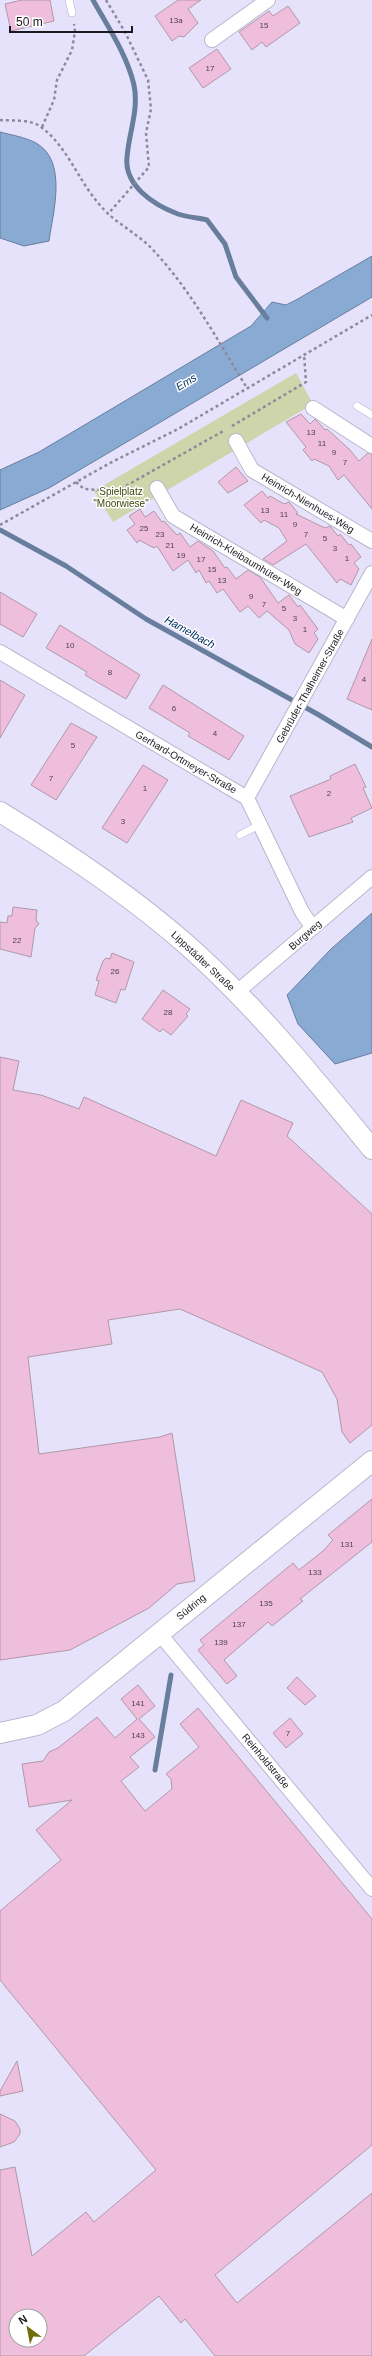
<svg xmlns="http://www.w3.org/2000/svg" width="372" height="2356" font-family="Helvetica,sans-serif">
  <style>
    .green { fill: #ced5ab }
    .water { fill: #88aad3; stroke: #677e9d }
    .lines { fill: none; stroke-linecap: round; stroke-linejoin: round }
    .stream { stroke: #677e9d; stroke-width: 5 }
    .building { fill: #efbedd; stroke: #af99a7; fill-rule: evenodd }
    .lane-casing { stroke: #bbb6cd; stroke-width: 8 }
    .street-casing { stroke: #bbb6cd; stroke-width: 16 }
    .secondary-casing { stroke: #bbb6cd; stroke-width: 22 }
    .path { stroke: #8d8a9b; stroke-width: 2.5; stroke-dasharray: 3 3; stroke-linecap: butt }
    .lane { stroke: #fff; stroke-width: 7 }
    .street { stroke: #fff; stroke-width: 14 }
    .secondary { stroke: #fff; stroke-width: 20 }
    .labels { text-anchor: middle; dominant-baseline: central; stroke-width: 3; stroke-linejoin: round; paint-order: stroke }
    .number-label { font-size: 8px; fill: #4f424f }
    .park-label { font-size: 10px; fill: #3d4406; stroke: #fff }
    .street-label { font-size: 10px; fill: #1a1820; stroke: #fff }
    .water-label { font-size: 11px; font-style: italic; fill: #003162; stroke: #fff }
  </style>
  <rect width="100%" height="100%" fill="#e7e2fb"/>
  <path class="green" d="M296,373L313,404L113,522L94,491Z"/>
  <path class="water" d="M0,132C11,135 25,137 36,143C68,161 53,212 49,241L24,246L0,238Z
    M372,256V297L49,488L0,510V470L39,452L251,326L272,302L286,305L296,300Z
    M372,913V1053L335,1064L298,1024L287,995L331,949Z"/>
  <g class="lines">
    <path class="stream" d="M93,0C108,27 127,55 134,85C139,110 129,132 127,157C124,186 154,205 178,214C187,217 198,218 207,220L225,244L236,277L267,318
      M0,530L66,566L146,619L319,715L372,747
      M155,1770L171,1675"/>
  </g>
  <path class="building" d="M22,0H50L54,21L11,31L5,4Z
    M178,0H201L188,9L198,23L184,37L179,36L172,41L155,16Z
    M288,6L300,23L266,47L262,42L252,50L239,32L269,11L273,16Z
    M217,49L231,69L203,88L189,68Z
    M301,414L310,424L315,419L317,421L325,430L327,429L349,449L359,461L368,453L372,454V509L344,475L338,480L329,466L314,459L312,461L303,450L306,447L286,422Z
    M236,467L248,481L228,493L218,482Z
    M262,491L268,498L270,496L284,504L289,502L298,513L296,514L325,528L330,526L338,536L340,534L349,545L351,544L361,557L354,563L359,569L351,585L340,579L337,583L306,544L273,565L263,559L287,541L279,528L264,520L261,523L244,505Z
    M140,509L145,517L154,511L162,522L164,521L177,535L180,533L190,547L198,541L213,551L225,568L227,567L236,579L248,570L260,577L278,603L289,595L298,607L300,605L318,629L314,633L318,639L309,653L295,644L289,630L267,611L259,618L248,606L240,612L223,589L217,593L209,581L206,583L199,570L196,573L188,560L173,571L157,546L154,548L139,540L137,543L127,530L135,524L129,516Z
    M0,592L37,614L23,637L0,624Z
    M60,625L140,675L126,699L85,675L87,672L46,648Z
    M372,639V710L347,699Z
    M0,680L25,695L0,738Z
    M163,685L244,736L229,760L188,736L190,733L149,708Z
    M71,723L97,737L56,800L31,785Z
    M355,764L366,787L363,788L372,808L351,818L353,822L309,837L290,796L331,779L330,776Z
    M143,765L168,780L127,843L102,828Z
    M13,907L37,910L36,920L39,924L35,928L31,957L0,949V922L7,923L8,916H12Z
    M112,953L134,962L125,990L121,989L116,1003L95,995L99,981L96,980L103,961L106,958L110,959Z
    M163,990L190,1009L186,1014L188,1016L171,1035L163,1029L160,1032L142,1019Z
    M0,1057L19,1061L13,1090L41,1095L79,1109L84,1097L216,1156L241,1100L293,1123L287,1136L372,1214V1425L350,1443L342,1432L337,1399L322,1372L180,1309L108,1320L112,1344L28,1357L39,1454L160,1437L172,1433L195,1581L177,1584L149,1608L70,1650L0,1660Z
    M372,1499V1542L300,1599L303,1601L272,1626L268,1622L224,1660L237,1676L227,1684L198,1650L204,1645L200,1640L293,1563L299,1570L323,1551L333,1540L328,1535Z
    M297,1677L316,1696L305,1705L287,1688Z
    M138,1685L155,1706L139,1719L155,1737L130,1757L139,1767L121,1781L145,1811L172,1789L171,1779L166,1774L199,1747L180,1724L198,1708L372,1919V2145L215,2275L237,2303L372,2193V2356H215L185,2319L181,2323L159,2296L84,2356H0V2170L15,2167L32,2256L86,2212L94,2222L156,2170L0,1980V1911L61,1860L36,1830L72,1800L29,1807L22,1764L43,1761L49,1752L58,1748L97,1717L115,1738L137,1719L121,1699ZM16,2316H40V2340H16Z
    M290,1718L303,1734L286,1748L273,1733Z
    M17,2061L23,2091L0,2096V2091Z
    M0,2114L15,2121L20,2129V2134L14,2142L0,2147Z"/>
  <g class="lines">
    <g class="lane-casing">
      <path id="lane" d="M69,0L72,13
        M357,406L372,415
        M240,835L259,825"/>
    </g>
    <g class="street-casing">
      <path id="street" d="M212,40L268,0
        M313,408L372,446
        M236,441L252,470L372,541
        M157,488L173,516L347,619
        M0,652L247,798L302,912L313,928
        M247,798L372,573
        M237,992L372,877
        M159,1633L372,1889"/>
    </g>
    <g class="secondary-casing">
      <path id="secondary" d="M0,812C66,852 129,894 187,945C256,1006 314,1078 372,1149
        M0,1733L37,1725L64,1711L372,1461"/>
    </g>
    <path class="path" d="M106,0L125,32L148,80L151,109L146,133L149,167L108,214
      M0,120C13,121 31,119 41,127C67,146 78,180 99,204C114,223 138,233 154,251C192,292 218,341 247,388
      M42,127L54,100L57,80L72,50L75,31L74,24
      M232,426L306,382L304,354
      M76,482L84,489L117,491L225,430
      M0,525L110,463L178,429L372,315"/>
    <use href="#lane" class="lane"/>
    <use href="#street" class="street"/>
    <use href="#secondary" class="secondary"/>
  </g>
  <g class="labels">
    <g class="number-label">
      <text x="176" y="20">13a</text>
      <text x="264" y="25">15</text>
      <text x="210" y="68">17</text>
      <text x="311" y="432">13</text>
      <text x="322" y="443">11</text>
      <text x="334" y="452">9</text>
      <text x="345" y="462">7</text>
      <text x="265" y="510">13</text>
      <text x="284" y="514">11</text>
      <text x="295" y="524">9</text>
      <text x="144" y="528">25</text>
      <text x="160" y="534">23</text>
      <text x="306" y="534">7</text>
      <text x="325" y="538">5</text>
      <text x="170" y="545">21</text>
      <text x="335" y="548">3</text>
      <text x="181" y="555">19</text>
      <text x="347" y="558">1</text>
      <text x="201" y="559">17</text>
      <text x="212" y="569">15</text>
      <text x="222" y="580">13</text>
      <text x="251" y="596">9</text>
      <text x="264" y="604">7</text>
      <text x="284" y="608">5</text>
      <text x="295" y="618">3</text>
      <text x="305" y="629">1</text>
      <text x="70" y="645">10</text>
      <text x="110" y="672">8</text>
      <text x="364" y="679">4</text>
      <text x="174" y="708">6</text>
      <text x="215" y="733">4</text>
      <text x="73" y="745">5</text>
      <text x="51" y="778">7</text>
      <text x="145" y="788">1</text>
      <text x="329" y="793">2</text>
      <text x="123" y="821">3</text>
      <text x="17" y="940">22</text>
      <text x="115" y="971">26</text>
      <text x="168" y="1012">28</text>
      <text x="347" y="1544">131</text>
      <text x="315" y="1572">133</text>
      <text x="266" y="1603">135</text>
      <text x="239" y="1624">137</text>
      <text x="221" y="1642">139</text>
      <text x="138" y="1703">141</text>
      <text x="288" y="1733">7</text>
      <text x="138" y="1735">143</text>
    </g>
    <g class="park-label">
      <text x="121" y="491">Spielplatz<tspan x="121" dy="12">"Moorwiese"</tspan></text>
    </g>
    <g class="street-label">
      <text transform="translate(308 503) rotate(31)">Heinrich-Nienhues-Weg</text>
      <text transform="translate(246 559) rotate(31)">Heinrich-Kleibaumhüter-Weg</text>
      <text transform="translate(310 686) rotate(-61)">Gebrüder-Thalheimer-Straße</text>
      <text transform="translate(186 762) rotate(30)">Gerhard-Ortmeyer-Straße</text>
      <text transform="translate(305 935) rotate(-41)">Burgweg</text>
      <text transform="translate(203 961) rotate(43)">Lippstädter Straße</text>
      <text transform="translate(191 1607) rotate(-39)">Südring</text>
      <text transform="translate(266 1761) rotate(50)">Reinholdstraße</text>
    </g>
    <g class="water-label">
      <text transform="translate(186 382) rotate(-31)">Ems</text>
      <text transform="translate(190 632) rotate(29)">Hamelbach</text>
    </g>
  </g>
  <g transform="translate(28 2328) rotate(328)"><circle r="19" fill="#ffffff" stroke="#a3a3a6"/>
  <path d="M0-3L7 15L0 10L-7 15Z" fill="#706d0c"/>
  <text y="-6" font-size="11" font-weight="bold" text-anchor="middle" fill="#1a1820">N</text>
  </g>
  <path d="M10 26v6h122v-6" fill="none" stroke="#1a1820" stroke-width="2"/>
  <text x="16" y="26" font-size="12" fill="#1a1820" stroke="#ffffff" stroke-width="3" paint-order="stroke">50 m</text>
</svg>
